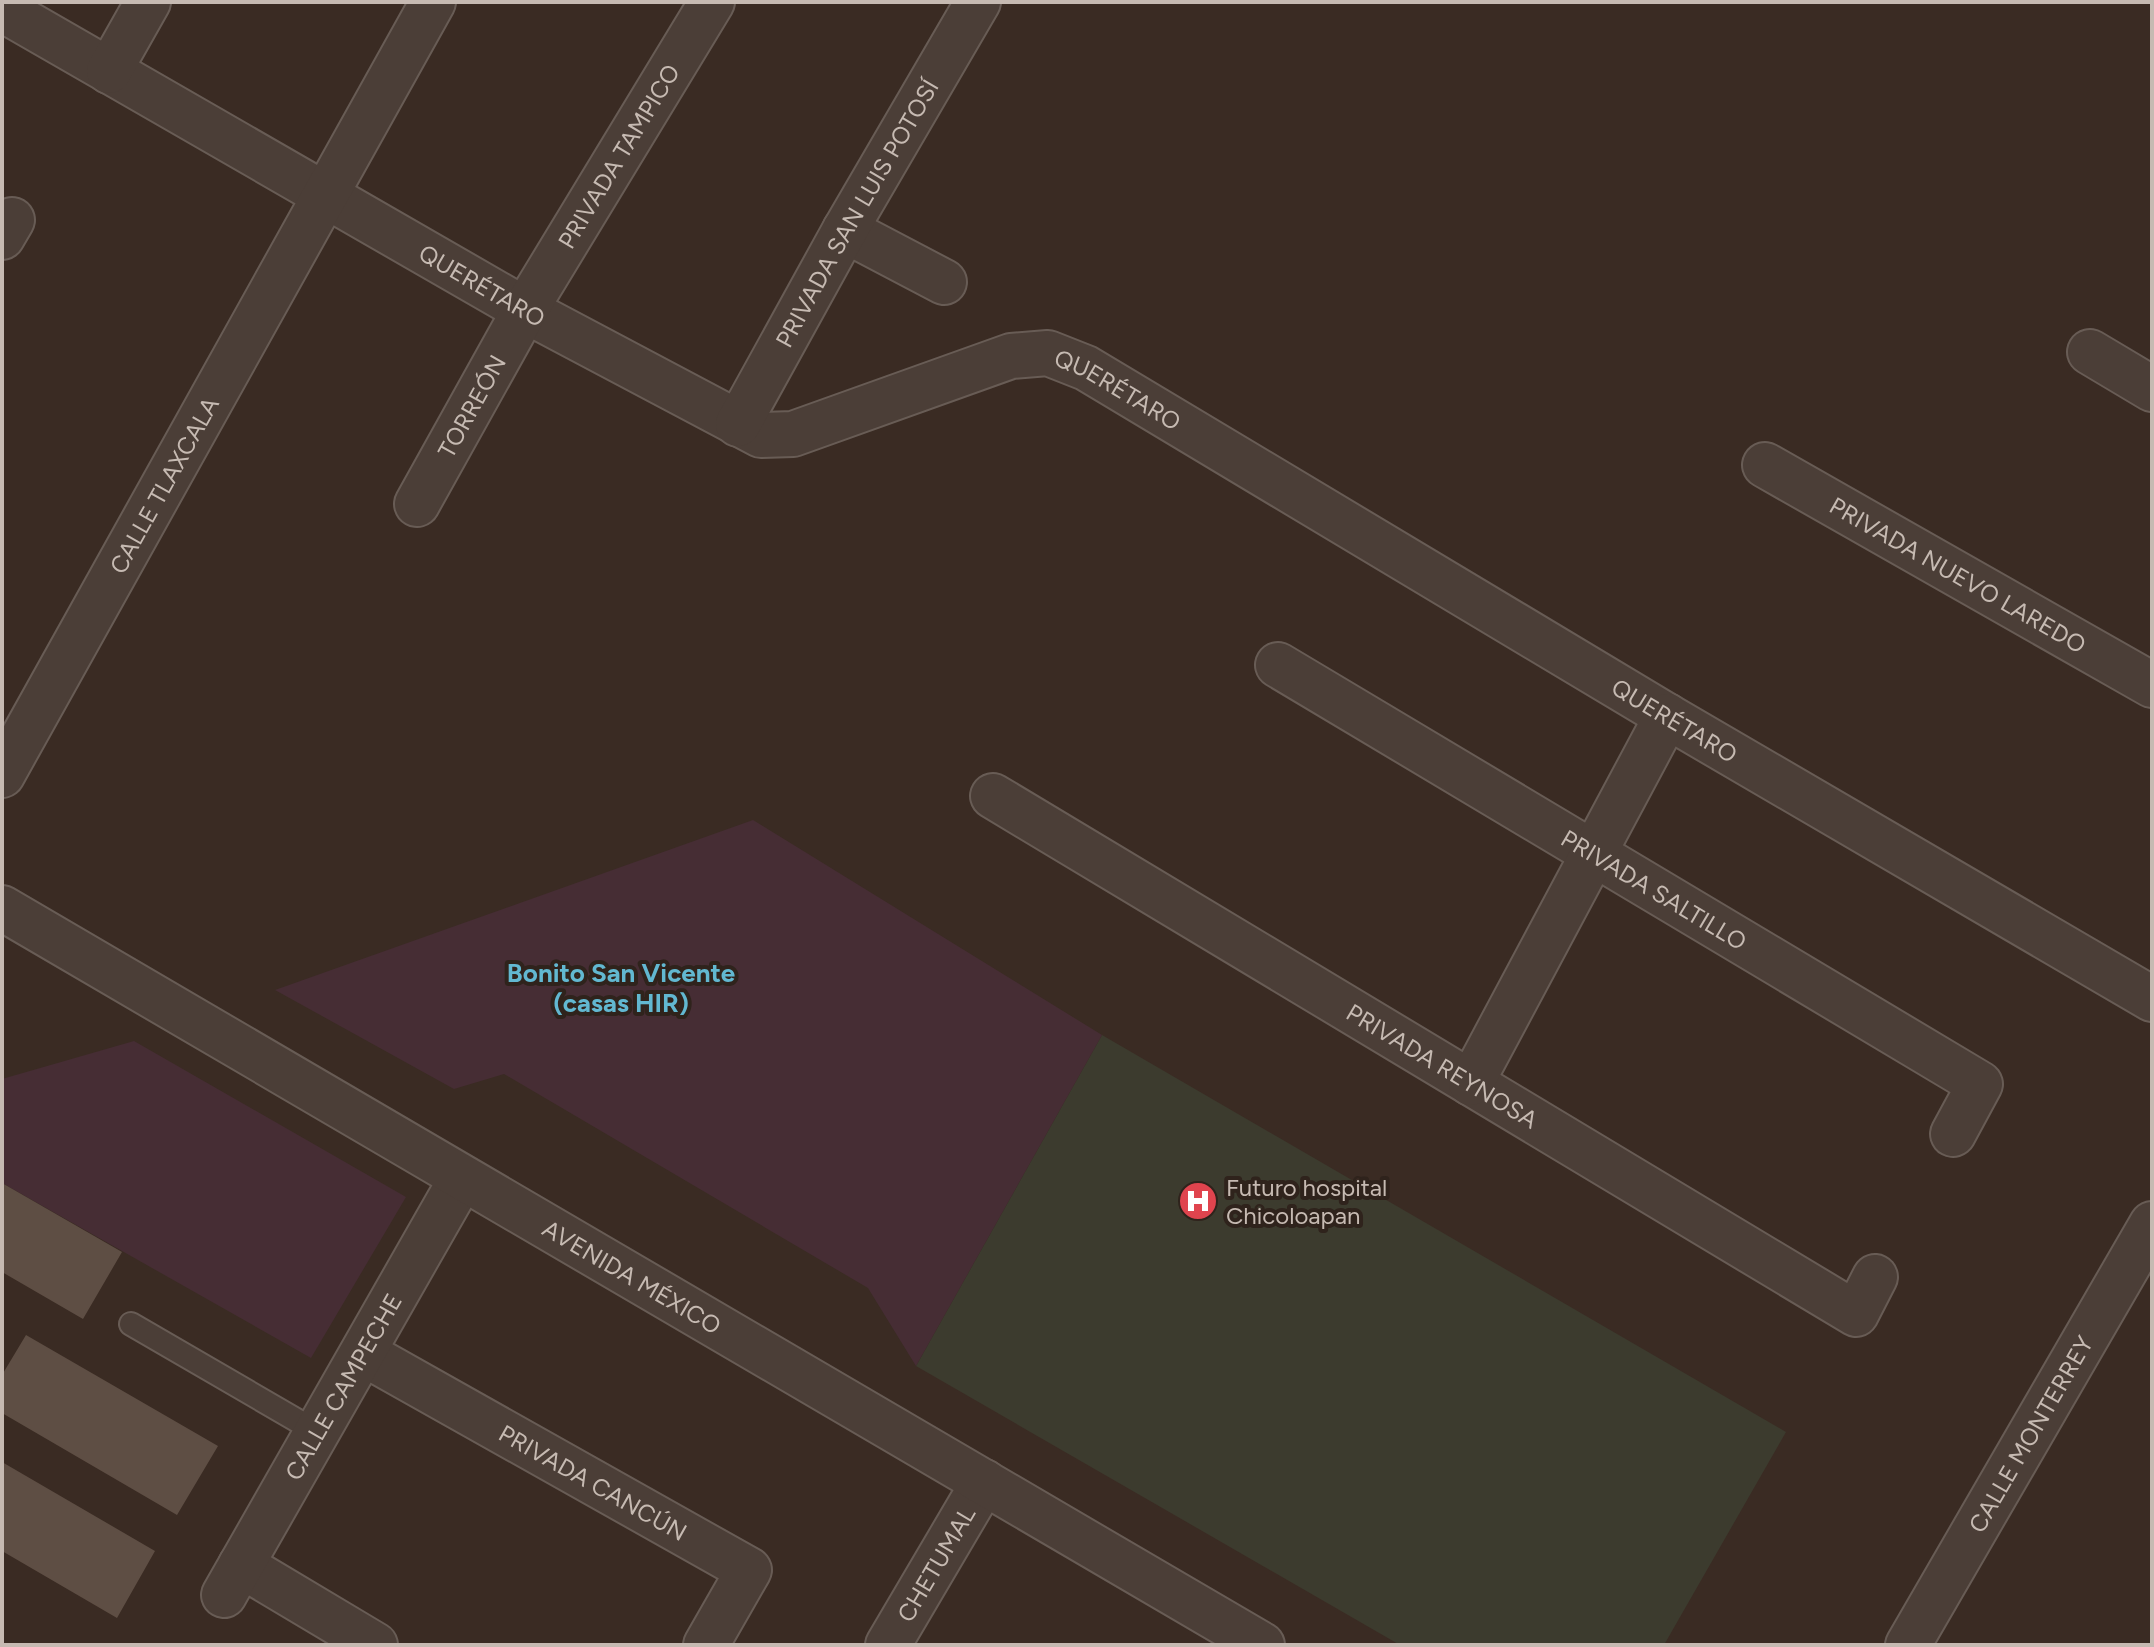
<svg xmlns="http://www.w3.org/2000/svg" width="2154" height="1647" font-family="Figtree,sans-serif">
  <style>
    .medical { fill: #3c3b2e }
    .green { fill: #462d34 }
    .building { fill: #5e4e44 }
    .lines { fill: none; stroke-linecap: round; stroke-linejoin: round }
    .service-casing { stroke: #685c55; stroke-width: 26 }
    .minor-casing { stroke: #685c55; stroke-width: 48 }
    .tertiary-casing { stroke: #685c55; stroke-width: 48 }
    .service { stroke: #4b3e37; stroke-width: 22 }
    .minor { stroke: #4b3e37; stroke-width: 44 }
    .tertiary { stroke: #4b3e37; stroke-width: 44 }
    .labels { text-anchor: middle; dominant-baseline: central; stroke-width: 8; stroke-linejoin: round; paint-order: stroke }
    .street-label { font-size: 24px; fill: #c6bab2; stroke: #2f231c }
    .poi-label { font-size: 24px; fill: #c6bab2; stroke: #2f231c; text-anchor: start }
    .neighbourhood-label { font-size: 26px; font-weight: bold; fill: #62b8d1; stroke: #2f231c }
  </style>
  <rect width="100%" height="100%" fill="#3a2b23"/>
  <path class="medical" d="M1102,1035L1786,1432L1664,1645H1400L916,1366Z"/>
  <path class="green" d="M753,820L1102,1035L916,1366L868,1288L504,1074L454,1089L275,990Z
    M134,1041L406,1197L311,1358L2,1183V1079Z"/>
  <path class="building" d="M2,1183L122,1252L83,1319L2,1272Z
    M26,1335L218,1446L177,1515L2,1413V1375Z
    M2,1462L155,1551L117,1618L2,1551Z"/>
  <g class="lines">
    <g class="service-casing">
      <path id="service" d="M131,1324L317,1432"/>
    </g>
    <g class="minor-casing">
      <g id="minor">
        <path id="s1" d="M2,9L525,310L761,435L793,434L1011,356L1048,353L1086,368L1667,716L2152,999"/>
        <path d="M109,71L148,2"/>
        <path d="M845,230L944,282"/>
        <path d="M2,237L12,220"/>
        <path d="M2090,352L2152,389"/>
        <path id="s2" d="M738,424L845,230L978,2"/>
        <path id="s3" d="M1765,465L2152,685"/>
        <path id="s4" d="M417,504L525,310L712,2"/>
        <path id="s5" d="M1278,665L1980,1084L1953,1134"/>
        <path id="s6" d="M2,775L433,2"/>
        <path id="s7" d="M993,796L1856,1314L1875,1277"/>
        <path d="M1471,1083L1667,716"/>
        <path id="s8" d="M363,1353L749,1570L706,1645"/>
        <path d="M241,1565L375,1645"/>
        <path id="s9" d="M224,1595L462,1178"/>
        <path id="s10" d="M888,1645L984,1482"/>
      </g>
    </g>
    <g class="tertiary-casing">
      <g id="tertiary">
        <path id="s11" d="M2,908L1262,1645"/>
        <path id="s12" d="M1908,1645L2152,1224"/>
      </g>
    </g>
    <use href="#service" class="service"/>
    <use href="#minor" class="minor"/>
    <use href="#tertiary" class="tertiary"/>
  </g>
  <defs>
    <g id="hospital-disc" transform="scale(2)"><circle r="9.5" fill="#e0444e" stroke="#2f231c"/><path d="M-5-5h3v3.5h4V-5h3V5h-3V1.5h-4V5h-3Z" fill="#fff"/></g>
  </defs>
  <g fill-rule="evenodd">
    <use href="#hospital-disc" x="1198" y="1201"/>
  </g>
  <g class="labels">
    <g class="street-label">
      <text stroke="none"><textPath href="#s4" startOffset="402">PRIVADA TAMPICO</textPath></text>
      <text stroke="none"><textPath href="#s2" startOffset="242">PRIVADA SAN LUIS POTOSÍ</textPath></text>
      <text stroke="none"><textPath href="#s1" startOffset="554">QUERÉTARO</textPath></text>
      <text stroke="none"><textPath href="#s1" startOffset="1250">QUERÉTARO</textPath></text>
      <text stroke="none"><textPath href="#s4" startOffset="112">TORREÓN</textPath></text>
      <text stroke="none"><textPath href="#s6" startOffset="332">CALLE TLAXCALA</textPath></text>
      <text stroke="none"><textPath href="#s3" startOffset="222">PRIVADA NUEVO LAREDO</textPath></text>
      <text stroke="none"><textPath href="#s1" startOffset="1898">QUERÉTARO</textPath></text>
      <text stroke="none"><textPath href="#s5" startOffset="438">PRIVADA SALTILLO</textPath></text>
      <text stroke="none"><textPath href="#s7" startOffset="524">PRIVADA REYNOSA</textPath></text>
      <text stroke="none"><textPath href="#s11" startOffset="730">AVENIDA MÉXICO</textPath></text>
      <text stroke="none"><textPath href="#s9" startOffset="240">CALLE CAMPECHE</textPath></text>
      <text stroke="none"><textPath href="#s12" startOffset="244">CALLE MONTERREY</textPath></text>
      <text stroke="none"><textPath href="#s8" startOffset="264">PRIVADA CANCÚN</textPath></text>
      <text stroke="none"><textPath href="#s10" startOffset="94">CHETUMAL</textPath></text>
    </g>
    <g class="poi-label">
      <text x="1226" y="1187">Futuro hospital<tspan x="1226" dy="28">Chicoloapan</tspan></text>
    </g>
    <g class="neighbourhood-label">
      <text x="621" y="973">Bonito San Vicente<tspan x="621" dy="30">(casas HIR)</tspan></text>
    </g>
  </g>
  <rect width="2154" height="1647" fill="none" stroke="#c6bab2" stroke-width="8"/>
</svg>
